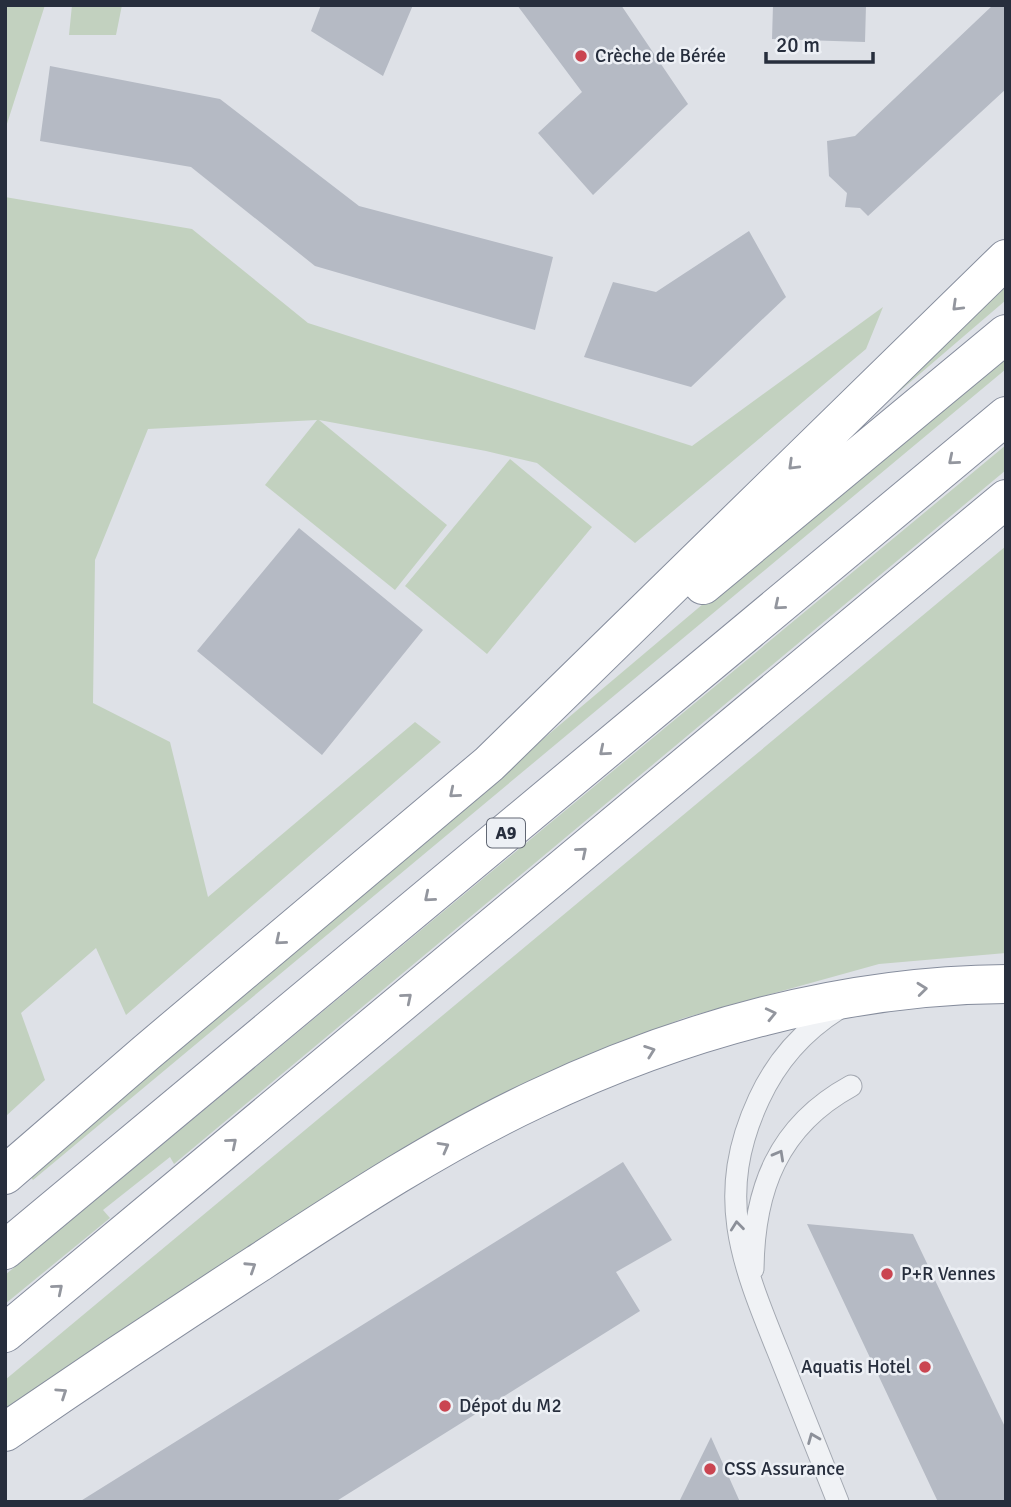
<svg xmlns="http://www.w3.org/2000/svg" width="1011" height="1507" font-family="Signika,sans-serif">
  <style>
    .green { fill: #c2d1bf }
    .building { fill: #b5bac4 }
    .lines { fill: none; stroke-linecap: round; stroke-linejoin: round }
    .service-casing { stroke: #a3a8b1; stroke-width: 23 }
    .motorway-casing { stroke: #868d9d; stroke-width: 40 }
    .service { stroke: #f0f2f5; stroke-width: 21 }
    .motorway { stroke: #fff; stroke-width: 38 }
    .oneway { stroke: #93969e }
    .oneway2 { stroke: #8c9099 }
    .poi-dot { fill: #ca4551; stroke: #edf0f5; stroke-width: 2.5 }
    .labels { text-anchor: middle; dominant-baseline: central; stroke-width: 5; stroke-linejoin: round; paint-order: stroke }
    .shield { fill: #edf0f5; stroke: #626874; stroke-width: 2 }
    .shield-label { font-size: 18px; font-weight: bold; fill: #272e3d }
    .poi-label { font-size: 19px; fill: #272e3d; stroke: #edf0f5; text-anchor: start }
  </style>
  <rect width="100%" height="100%" fill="#dee1e7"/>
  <path class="green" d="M5,5H45L5,130Z
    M72,5H122L116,35H69Z
    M5,197L192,229L308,323L692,446L883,307L866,349L635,543L537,463L486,451L319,420L447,525L395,590L265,485L317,420L148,429L95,560L93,703L170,742L208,897L415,722L441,742L126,1015L96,948L21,1013L45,1080L5,1117Z
    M1006,279V300L894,396Z
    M1006,348V369L33,1180L28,1174Z
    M1006,445V470L174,1164L170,1157L103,1210L110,1218L5,1304V1275Z
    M510,459L592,527L487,654L405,586Z
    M1006,546V953L879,964L684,1018L562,1067L429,1135L222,1264L5,1410V1380Z"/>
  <path class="building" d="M321,5H413L383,76L311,31Z
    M517,5H621L688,104L593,195L538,133L582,92Z
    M773,5H866L865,42L772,39Z
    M993,5H1006V89L868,216L860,208L845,207L847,193L829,176L827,141L855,136Z
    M50,66L220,99L359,206L553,257L535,330L315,266L191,167L40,141Z
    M749,231L786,297L691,387L584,357L613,282L656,292Z
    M299,528L423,630L322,755L197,651Z
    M623,1162L672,1240L616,1272L640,1311L335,1502H79Z
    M807,1224L913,1234L1006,1429V1502H938Z
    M711,1437L740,1502H679Z"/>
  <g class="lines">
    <g class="service-casing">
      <path id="service" d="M838,1009C803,1031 776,1062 759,1099C713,1198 743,1265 781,1359C800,1406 819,1454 838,1502
        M753,1269C754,1189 778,1126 851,1086"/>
    </g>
    <g class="motorway-casing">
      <path id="motorway" d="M703,585L1006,334
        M5,1175L147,1052L489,764L1006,259
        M5,1250L1006,416
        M5,1333L1006,499
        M5,1432C88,1375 172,1319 257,1264C347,1205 438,1145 536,1099C681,1030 844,985 1006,984"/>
    </g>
    <use href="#service" class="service"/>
    <use href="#motorway" class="motorway"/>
  </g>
  <defs><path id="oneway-chevron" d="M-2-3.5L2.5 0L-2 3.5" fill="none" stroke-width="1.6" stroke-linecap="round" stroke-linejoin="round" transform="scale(1.75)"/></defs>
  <g class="oneway">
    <use href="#oneway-chevron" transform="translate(957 306) rotate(136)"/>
    <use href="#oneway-chevron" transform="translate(953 460) rotate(140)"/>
    <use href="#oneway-chevron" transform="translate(793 465) rotate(136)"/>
    <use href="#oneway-chevron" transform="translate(779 605) rotate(140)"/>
    <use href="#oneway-chevron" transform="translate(604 751) rotate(140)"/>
    <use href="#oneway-chevron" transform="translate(454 793) rotate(140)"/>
    <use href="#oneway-chevron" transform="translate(582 852) rotate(-40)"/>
    <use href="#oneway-chevron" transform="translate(429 897) rotate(140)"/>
    <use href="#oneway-chevron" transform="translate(280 940) rotate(140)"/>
    <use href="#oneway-chevron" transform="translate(922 989) rotate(-6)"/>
    <use href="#oneway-chevron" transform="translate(407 998) rotate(-40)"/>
    <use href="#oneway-chevron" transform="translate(771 1014) rotate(-13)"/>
    <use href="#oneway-chevron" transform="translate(650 1051) rotate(-20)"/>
    <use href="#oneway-chevron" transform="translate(232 1143) rotate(-40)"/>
    <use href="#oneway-chevron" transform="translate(444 1147) rotate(-29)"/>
    <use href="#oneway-chevron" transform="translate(251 1267) rotate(-33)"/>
    <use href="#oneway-chevron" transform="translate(58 1289) rotate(-40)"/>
    <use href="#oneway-chevron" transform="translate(62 1393) rotate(-34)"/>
  </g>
  <g class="oneway2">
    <use href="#oneway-chevron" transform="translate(779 1155) rotate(-61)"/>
    <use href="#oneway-chevron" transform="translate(737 1226) rotate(-96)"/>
    <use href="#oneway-chevron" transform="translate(813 1438) rotate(-112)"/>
  </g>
  <g class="poi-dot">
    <circle cx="581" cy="56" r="7"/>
    <circle cx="887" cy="1274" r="7"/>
    <circle cx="925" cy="1367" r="7"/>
    <circle cx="445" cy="1406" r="7"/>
    <circle cx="710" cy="1469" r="7"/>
  </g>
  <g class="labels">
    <rect class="shield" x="487" y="818.5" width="38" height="29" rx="5"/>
    <g class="shield-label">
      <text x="506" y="833">A9</text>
    </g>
    <g class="poi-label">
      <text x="595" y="56">Crèche de Bérée</text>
      <text x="901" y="1274">P+R Vennes</text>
      <text x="911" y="1367" text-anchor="end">Aquatis Hotel</text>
      <text x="459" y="1406">Dépot du M2</text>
      <text x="724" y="1469">CSS Assurance</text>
    </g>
  </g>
  <rect width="1011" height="1507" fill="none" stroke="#272e3d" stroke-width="14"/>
  <path d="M766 52v10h107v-10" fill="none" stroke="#272e3d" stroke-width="3.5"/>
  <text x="776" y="52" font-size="21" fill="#272e3d" stroke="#edf0f5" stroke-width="5" paint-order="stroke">20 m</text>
</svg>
